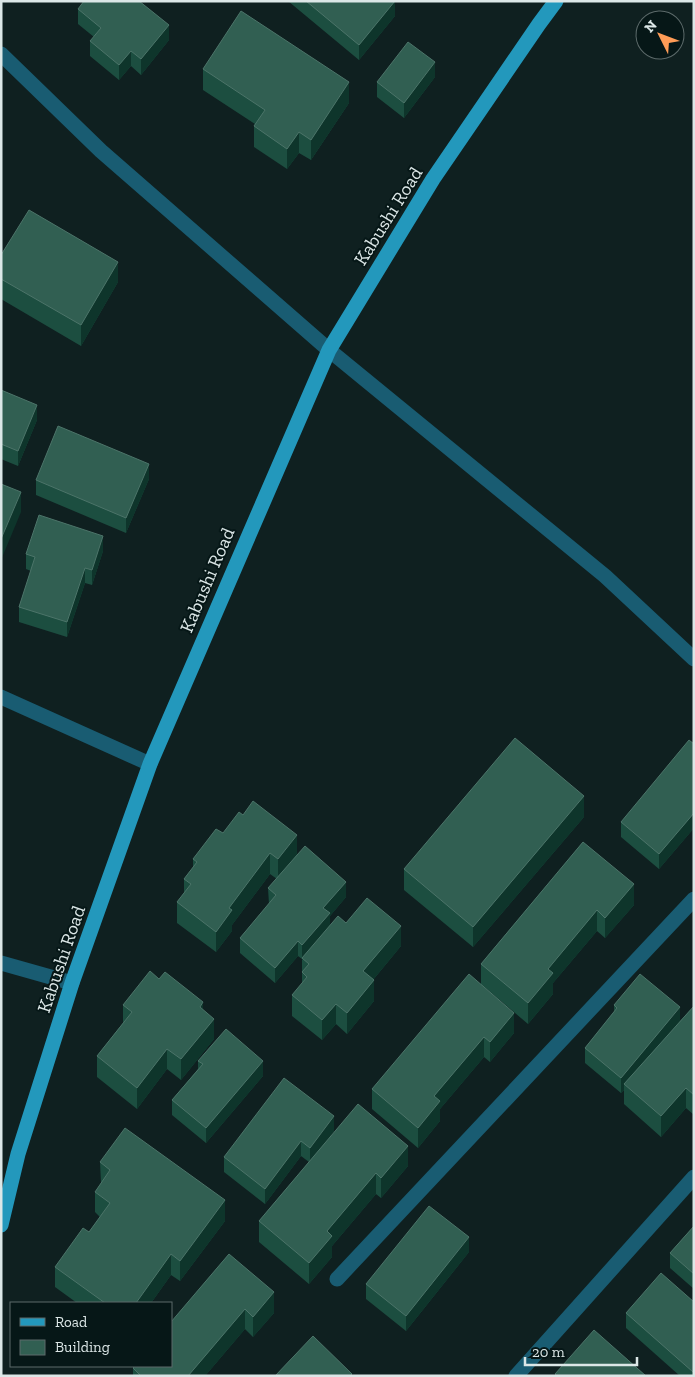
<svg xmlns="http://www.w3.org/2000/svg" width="695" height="1377" font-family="'Zilla Slab',serif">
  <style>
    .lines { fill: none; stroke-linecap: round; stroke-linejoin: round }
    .minor { stroke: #195c72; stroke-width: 15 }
    .major { stroke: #2398bc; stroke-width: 15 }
    .wall { fill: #1c4e40 }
    .shaded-wall { fill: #0e352b }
    .building { fill: #315f52; stroke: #4c7469 }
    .labels { text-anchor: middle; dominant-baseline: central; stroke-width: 4; stroke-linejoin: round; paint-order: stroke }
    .street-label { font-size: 19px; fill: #dce7e7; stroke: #061717 }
  </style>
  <rect width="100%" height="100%" fill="#0f2020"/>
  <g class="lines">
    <path class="minor" d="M1,54L101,151L329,350L605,576L694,659
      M1,697L150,764
      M1,963L72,983
      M337,1279L694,899
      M516,1376L694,1177"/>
    <path class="major" d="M1,1225L18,1154L72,983L150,764L329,350L433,179L539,24L556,1"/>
  </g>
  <path class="wall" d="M288,1H395V16L359,60Z
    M78,9L169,40L141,75L131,66L119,80L90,56V41L94,37L78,24Z
    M203,69L349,103L311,160L299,153L287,169L254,147V126L255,124L203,90Z
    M435,77L404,118L377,97V82Z
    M1,255L118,282L81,346L1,299Z
    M1,390L37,420L18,466L1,459Z
    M149,479L126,533L36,495V480Z
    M103,551L92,585L85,583L67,637L19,622V607L31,571L26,569V554Z
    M694,744V828L659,869L621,837V822Z
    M584,817L473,947L404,890V869Z
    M223,833L297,855L346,897L330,916V926L346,923L401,946L373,980L374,1001L347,1034L336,1024L322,1040L292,1016V995L302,984V959L298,956L275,983L240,953V938L269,904L268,888L277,879L270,874L232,925V931L216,952L177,923V902L184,893V879L193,868V859Z
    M583,842L634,905L605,938L597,931L553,983V994L528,1024L482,985L514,1033L490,1062L484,1057L440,1109V1121L418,1148L372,1109V1089L481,984V964Z
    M159,979L203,1010L214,1039L181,1080L167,1069L137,1109L97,1077V1056L123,1023V1005Z
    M614,1005L680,1021L694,1006V1115L686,1108L661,1137L624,1104V1090L621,1093L585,1063V1048L614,1012Z
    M198,1061L263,1076L206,1143L172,1115V1100L198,1069Z
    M334,1131L324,1144L408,1166L381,1198L376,1194L332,1246V1257L309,1284L259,1242V1221L309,1162L301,1156L265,1204L224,1172V1157Z
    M100,1162L225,1221L180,1281L171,1275L151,1303H77L55,1287V1267L89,1232L100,1217L95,1212V1192L101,1183Z
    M694,1226V1289L670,1268V1253Z
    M469,1252L406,1331L366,1299V1284Z
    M229,1254L274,1313L253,1337L245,1329L205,1376H133V1368Z
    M694,1302V1376H680L626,1328V1313Z"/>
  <path class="shaded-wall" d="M395,1V16L359,60V45Z
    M169,25V40L141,75V59Z
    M131,51V66L119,80V65Z
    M435,62V77L404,118V103Z
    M349,82V103L311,160V140Z
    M299,132V153L287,169V149Z
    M118,262V282L81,346V325Z
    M37,405V420L18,466V451Z
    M149,464V479L126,533V518Z
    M21,492V512L1,560V539Z
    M103,536V551L92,585V570Z
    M85,568V583L67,637V622Z
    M584,796V817L473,947V927Z
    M694,813V828L659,869V854Z
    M297,835V855L278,880V859Z
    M270,853V874L232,925V931L216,952V932L229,908Z
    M346,882V897L330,916V928L302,960V945L323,908Z
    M634,884V905L605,938V918Z
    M597,910V931L553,983V994L528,1024V1003L548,969Z
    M401,926V946L363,992V971Z
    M298,941V956L275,983V968Z
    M374,980V1001L347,1034V1013Z
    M203,1002V1023L200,1007Z
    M336,1004V1024L322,1040V1020Z
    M680,1007V1022L624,1084V1090L621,1093V1078Z
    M514,1013V1033L490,1062V1042Z
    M214,1019V1039L181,1080V1059Z
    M484,1037V1057L440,1109V1121L418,1148V1128L434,1096Z
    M167,1049V1069L137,1109V1088Z
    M263,1061V1076L206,1143V1128Z
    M686,1088V1108L661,1137V1116Z
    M334,1116V1131L310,1163V1148Z
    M301,1141V1156L265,1204V1189Z
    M408,1146V1166L381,1198V1178Z
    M376,1173V1194L332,1246V1257L309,1284V1263L327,1231Z
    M225,1200V1221L180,1281V1261Z
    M469,1237V1252L406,1331V1316Z
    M171,1254V1275L151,1303H136Z
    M274,1292V1313L253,1337V1317Z
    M245,1309V1329L205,1376H188Z"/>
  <path class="building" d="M84,1H139L169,25L141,59L131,51L119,65L90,41L101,28L78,9Z
    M306,1H395L359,45Z
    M241,11L349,82L311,140L299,132L287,149L254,126L265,110L203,69Z
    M408,42L435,62L404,103L377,82Z
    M29,210L118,262L81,325L1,279V255Z
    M1,390L37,405L18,451L1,444Z
    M58,426L149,464L126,518L36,480Z
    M1,484L21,492L1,539Z
    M39,515L103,536L92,570L85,568L67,622L19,607L35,557L26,554Z
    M515,738L584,796L473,927L404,869Z
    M689,740L694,744V813L659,854L621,822Z
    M253,801L297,835L278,859L270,853L229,908L232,910L216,932L177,902L191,884L184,879L197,862L193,859L216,829L223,833L239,812L243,815Z
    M583,842L634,884L605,918L597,910L548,969L553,973L528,1003L481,964Z
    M305,846L346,882L323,908L330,913L302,945L298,941L275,968L240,938L276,895L268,888Z
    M367,898L401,926L363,971L374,980L347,1013L336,1004L322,1020L292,995L307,977L302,972L309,964L302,958L338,916L346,923Z
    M150,971L159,979L165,972L203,1002L200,1007L214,1019L181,1059L167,1049L137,1088L97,1056L132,1012L123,1005Z
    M469,974L514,1013L490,1042L484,1037L434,1096L440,1101L418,1128L372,1089Z
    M640,974L680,1007L621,1078L585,1048L617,1008L614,1005Z
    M694,1006V1095L686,1088L661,1116L624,1084Z
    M226,1029L263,1061L206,1128L172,1100L203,1064L198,1061Z
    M284,1078L334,1116L310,1148L301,1141L265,1189L224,1157Z
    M358,1104L408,1146L381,1178L376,1173L327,1231L332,1236L309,1263L259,1221Z
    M125,1128L225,1200L180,1261L171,1254L136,1303H105L55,1267L83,1228L89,1232L110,1203L95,1192L110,1170L100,1162Z
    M429,1206L469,1237L406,1316L366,1284Z
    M694,1226V1274L670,1253Z
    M229,1254L274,1292L253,1317L245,1309L188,1376H141L133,1368L135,1366H171V1322Z
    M661,1273L694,1302V1370L693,1372L626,1313Z
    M594,1330L646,1376H557L555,1374Z
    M313,1336L352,1374L350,1376H275Z"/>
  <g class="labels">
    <g class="street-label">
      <text transform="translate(388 216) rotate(-58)">Kabushi Road</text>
      <text transform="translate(207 580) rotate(-67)">Kabushi Road</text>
      <text transform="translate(61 959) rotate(-71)">Kabushi Road</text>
    </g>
  </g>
  <rect width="695" height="1377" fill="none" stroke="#dce7e7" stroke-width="5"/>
  <rect x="10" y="1302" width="162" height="65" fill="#061717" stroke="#5c6a6a"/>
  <rect x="20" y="1318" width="25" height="8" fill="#2398bc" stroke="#5c6a6a"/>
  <text x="55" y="1327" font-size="15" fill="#dce7e7">Road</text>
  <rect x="20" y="1340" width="25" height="15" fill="#315f52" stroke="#5c6a6a"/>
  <text x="55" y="1352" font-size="15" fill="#dce7e7">Building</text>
  <g transform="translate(660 35) rotate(312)"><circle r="24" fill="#061717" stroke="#5c6a6a"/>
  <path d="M0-4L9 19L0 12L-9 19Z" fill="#fe9c57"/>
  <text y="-8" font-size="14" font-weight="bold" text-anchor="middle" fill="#dce7e7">N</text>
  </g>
  <path d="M525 1357v8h112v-8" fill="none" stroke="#dce7e7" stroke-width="2.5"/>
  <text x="532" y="1357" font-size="15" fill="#dce7e7" stroke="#061717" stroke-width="4" paint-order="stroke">20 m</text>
</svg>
